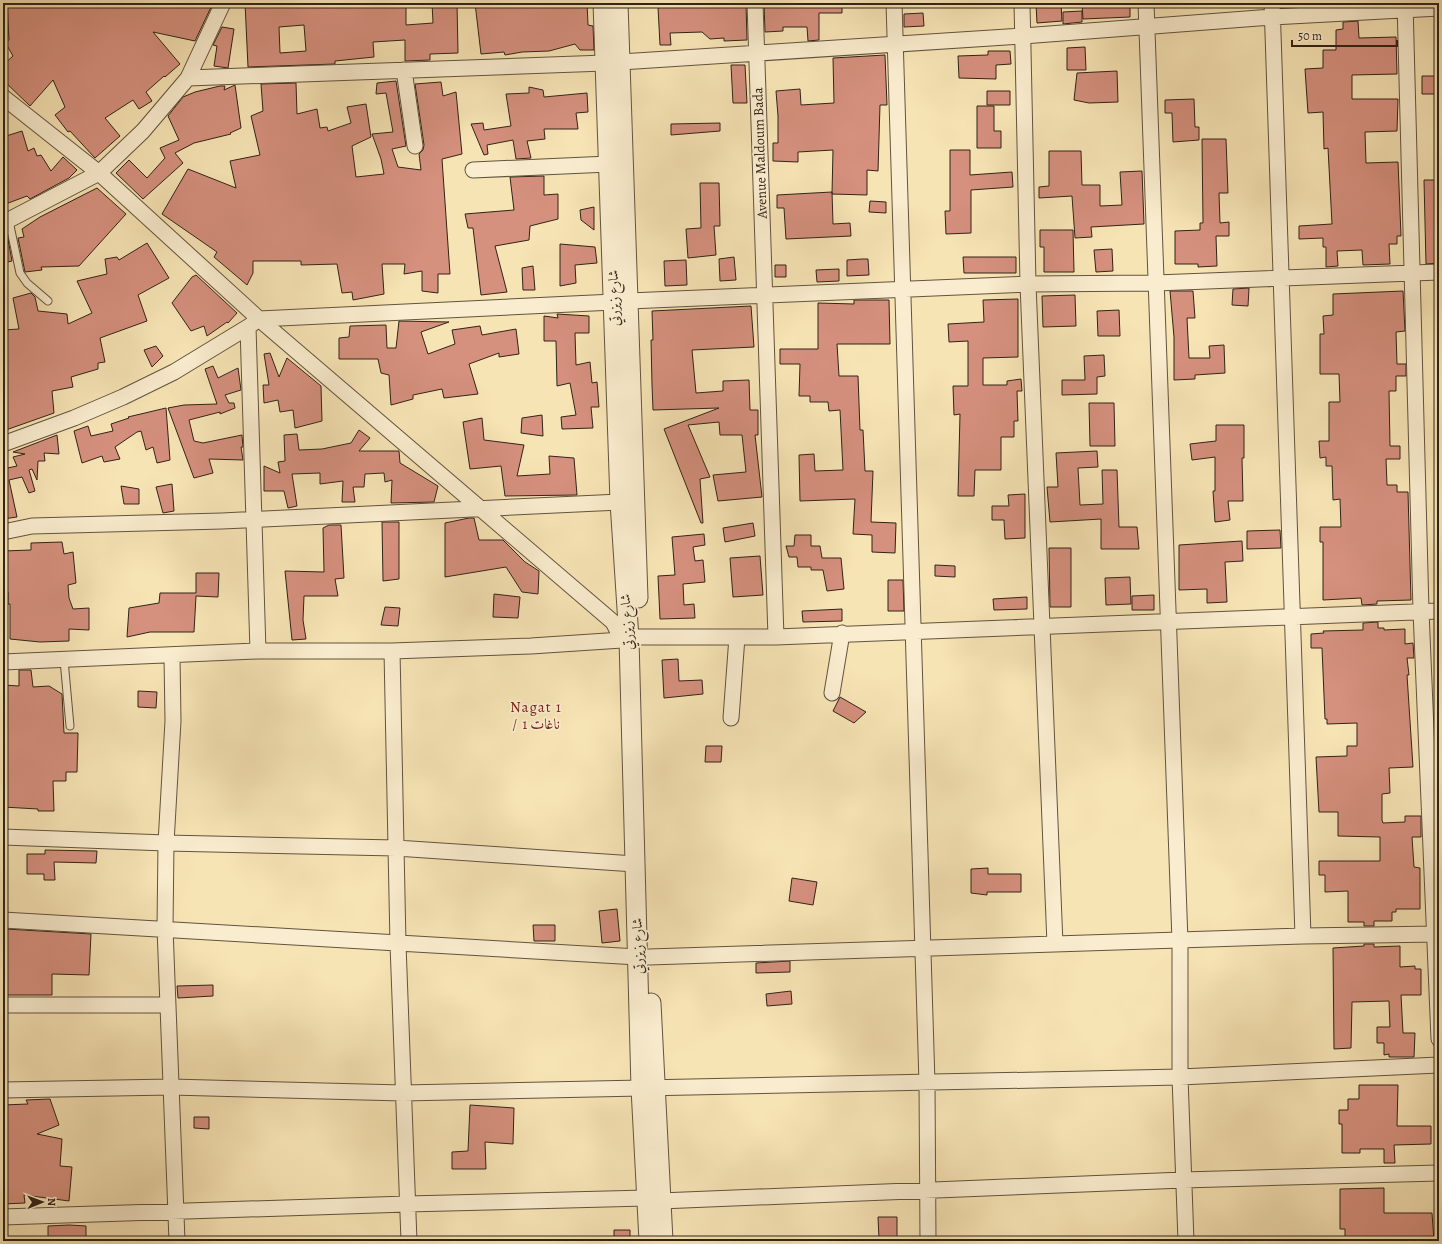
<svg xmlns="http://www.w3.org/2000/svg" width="1442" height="1244" font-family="Alegreya,Amiri,serif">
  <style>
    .building { fill: #d5907e; stroke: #312316; fill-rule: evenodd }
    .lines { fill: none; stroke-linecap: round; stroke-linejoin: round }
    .service-casing { stroke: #62533e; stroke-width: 9 }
    .minor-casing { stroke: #62533e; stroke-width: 17 }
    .tertiary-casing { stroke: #62533e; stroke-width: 21 }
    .service { stroke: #faedcf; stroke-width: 7 }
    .minor { stroke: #faedcf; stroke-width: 15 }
    .tertiary { stroke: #faedcf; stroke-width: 19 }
    .labels { text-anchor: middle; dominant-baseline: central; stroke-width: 3.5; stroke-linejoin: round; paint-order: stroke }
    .street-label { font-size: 14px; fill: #312316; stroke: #faedcf }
    .neighbourhood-label { font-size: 15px; letter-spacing: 1px; fill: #7a1f14; stroke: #faedcf }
  </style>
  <rect width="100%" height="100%" fill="#f7e4b5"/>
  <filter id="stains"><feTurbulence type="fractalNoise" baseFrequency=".005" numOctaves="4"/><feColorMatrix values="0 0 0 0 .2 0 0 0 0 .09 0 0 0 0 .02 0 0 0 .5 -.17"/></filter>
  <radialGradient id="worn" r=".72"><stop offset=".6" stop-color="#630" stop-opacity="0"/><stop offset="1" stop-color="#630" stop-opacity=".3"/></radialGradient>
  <path class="building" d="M7,3H157V6L179,3H213L195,41L153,32L180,64L165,77L164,76L146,92L152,101L139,109L133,100L105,118L120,136L95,158L70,131L68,132L55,115L65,107L53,80L30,106L3,80V65L13,56L5,42L9,40Z
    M245,3H397V7H406V25L433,23L432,3H457L458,53L430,54V60L405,61V40L373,42L374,57L335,61V64L248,67ZM304,25L306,51L280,53L279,27Z
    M475,3H587L588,25L593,26L594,50H580L575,44L549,51L522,52L505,55L504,52L481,54Z
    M688,3H746L747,40L724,41V38L710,39L702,32L670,33L671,45H660L658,7L688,5Z
    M764,3H842V13H819V40L808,41L807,27H783V31L765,32Z
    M1061,3L1062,21L1037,23L1036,4Z
    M1082,3H1130V17L1083,19Z
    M1082,11V22L1063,24V12Z
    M923,13L924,26L904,27V14Z
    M1358,21L1359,38L1396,37L1397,74L1352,75V99H1398L1397,131L1365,132L1366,163L1398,162L1401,236H1397V244H1389L1390,264L1363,265L1362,250L1337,251L1338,266L1326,267V247H1323V238L1299,239V226L1332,224L1328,148L1324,149L1323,112L1308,113L1305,69L1323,68V50H1336V30L1343,29V22Z
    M222,27L234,29L228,68L214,66L217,46L213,45Z
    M1085,47L1086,70H1067V48Z
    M988,51H1010L1011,64L996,65V79L959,78L958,56L988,55Z
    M885,55L887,105H880L878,171L867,170V195L832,194L833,150L798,152V162L773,161V143H778V116L776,91L800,89L801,105L834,103L833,58Z
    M731,65H745L747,103H733Z
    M1117,71L1118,102L1089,103L1074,100L1077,73Z
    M1422,76H1439V94H1422Z
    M396,81L406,146L392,149L398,167L421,170L419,154L423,150L424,145L415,84L441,82L443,96L456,92L462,154L442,159L450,274H438V293L422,291V271L404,274L405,264H382L384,294L353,300L352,292L342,293L337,264L301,265V261H253V273L247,285L214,257L217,252L162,214L188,169L236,188L230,161L260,155L251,116L263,111L261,84L296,83L297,114L317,109L320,128L327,127L328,131L351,123L347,107L366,104L371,137L352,146L356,177L384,174L381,159L372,134L393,132L386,93L376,94L377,83Z
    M235,85L241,128L230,133L231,134L194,143L175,153L183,163L143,199L116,173L129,160L147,178L165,158L160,148L179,140L168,116L183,97L195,92L220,86H225L224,90Z
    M529,87L543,90L544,97L587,93L588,112L576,113L578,129H544L545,139L527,141L531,158L516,159L513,140L487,145L488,154L484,155L471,124L483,123L484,130L511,126L506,94L529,93Z
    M987,91H1010V105H987Z
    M1194,99L1195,127H1199V140L1173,142L1172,113H1165V100Z
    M977,106H994V131H1001V148H977Z
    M720,123V131L671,135V124Z
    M22,131L28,151L34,148L37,156L41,155L51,171L63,157L77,170L69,178L30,199L27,196L3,205V137Z
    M1202,139H1226L1228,193H1219L1220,223L1229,222V236H1216L1217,266L1198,267V264H1175V231L1200,230V223H1203Z
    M950,150H970V175L1012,172L1013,187L971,190V233L946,234L945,211H950Z
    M1049,151H1081L1082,185H1100V206L1122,205L1120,172L1142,171L1144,224L1091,227L1092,237L1075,238L1072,196L1039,198V187L1049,186Z
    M544,176V195L558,194V219L530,226L529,240L495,246L507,292L481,295L473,228H468L465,214L514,210L510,177Z
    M1424,180H1439V263L1426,264Z
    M700,183H719L720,226H714L716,255L688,258L686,229L701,228Z
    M97,188L126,214L79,266L41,267L42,270L25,272L18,238L24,237L22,229L40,217Z
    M832,192L833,224L850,223L851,236L786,239L784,208H777V195Z
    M870,201L886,202V213L869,212Z
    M594,207V230L581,220L580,210Z
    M1040,230H1073L1074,272H1044V247H1040Z
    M8,239L12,261L3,263V240Z
    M147,243L169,278L138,295L147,321L100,338L105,362L98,363V369L71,377L73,387L52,391L54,413L3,431V330L19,329L13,298L31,293L35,297L38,311L67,314L68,324L92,313L77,281L107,274L105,259L117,257L119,260Z
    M560,244L595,247L597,263L575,265L576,283L560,286Z
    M1112,249L1113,271L1096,272L1094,250Z
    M734,257L736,280L720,281L719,259Z
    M963,257H1016V273H964Z
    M862,259H868L869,275L847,276V260Z
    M686,260L687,285L665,286L664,261Z
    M775,265H786V277H775Z
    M533,266L535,290H523L522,268Z
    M839,269V281L817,282L816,270Z
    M196,275L237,313L228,323L227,322L207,336L204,326L191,331L172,303L192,277Z
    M1249,288L1248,306L1232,305L1233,289Z
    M1170,291H1193L1195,318H1187L1189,358H1210L1209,346L1224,345L1225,373L1195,375V379L1174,380V337Z
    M1403,291L1405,331L1396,332L1397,364H1406V376H1396V391H1389L1390,446H1400V459H1386L1387,485H1397V492H1408L1411,600L1377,601V604L1362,605L1361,598L1323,600V542H1320V527H1341L1340,499L1333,500L1332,466H1326V457L1320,458L1319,441H1329V402H1340L1339,374H1320V334H1324L1323,316L1333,315V294Z
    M1075,295L1076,326L1043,327L1042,296Z
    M1018,299V357L983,358V385H1007V381L1021,379L1022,391H1017L1018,421H1014V437H1001V470H975L974,496H958L960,414L954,415L953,386H968V341L949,342L948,324L984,322L983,300Z
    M854,300H889L890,344H837L839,376H858L860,430H863L865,471H873L871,522L896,523L895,553L872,552V535L853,534L855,499L800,501L799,455L814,454L815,471L843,470L840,410L829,411L828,402H810V396H799L800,364H780V349H818V303L854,304Z
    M751,306L754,347L692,350L696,393L723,391V381L749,380L750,410H758V435H755L762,497L718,501L713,475L746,472L742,435H720L719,422L688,425L710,477L700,479L703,523H701L664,429L719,408L653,410L652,385L651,340H653L652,311Z
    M1119,310L1120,336H1098L1097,311Z
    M557,314L589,316V333H575L576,365L590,362L592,383L597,382L599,407H591L593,428L562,429L561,417L576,415L570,383L557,386L556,341H544V316L558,318Z
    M399,321L449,322L421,332L428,354L455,344L452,330L480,326L482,335L516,329L519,354L499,357V353L469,364L478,394L444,398L442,389L413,395V399L391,405L389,375L381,373L378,359H339V338L349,337L350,326L386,325L387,348H396Z
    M156,346L163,356L152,367L144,350Z
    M270,353L279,377L287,358L321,386L322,421L295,428L293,410L280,412L278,400L264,403L263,385H269L264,354Z
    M1104,355L1105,376L1097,377V394L1062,395V380H1085L1084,356Z
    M213,366L218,378L238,368L241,390L225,395L229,403H234L235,408L220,414V412L189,420L194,441L203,443L242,435L243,447H241L243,460L209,459L213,473L194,478L168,408L184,405L217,404L205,369Z
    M1089,403H1114L1115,446H1090Z
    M166,408L170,460L157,463L153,447L146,450L141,431L137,432L115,447L120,459L104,462L102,456L82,463L74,431L88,426L91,436L113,431L111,424L129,418L128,417Z
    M542,415L543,436L521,433L522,418Z
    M482,418L484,440L524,445L517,476L550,474L549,456L574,458L577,495L505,496L501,466L470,469L463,422Z
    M1216,425H1244V458H1242L1243,501H1228L1230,520L1215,522L1213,491H1215V457L1192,460L1190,444L1216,441Z
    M359,430L370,438L359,451H399L400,463L438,486L434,502L391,503L392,480L385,482L384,473L365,474L364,487H353L355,502H342L343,481L320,484V473L292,474L297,506L288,508L284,491H264V466L280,473L278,462L285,461L284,435L297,434L299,450L322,449L351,443Z
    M57,435L59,454L44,453L45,461H38L37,480L32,469L29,470L35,491L29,493L22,477L9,480L17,517L3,519V469L17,466L13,457L25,454L13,452Z
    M1097,451L1098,467L1078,468L1080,505L1103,504L1102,470H1117L1119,527H1137L1139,549H1101V519L1050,522L1047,487H1058L1056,453Z
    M172,484L174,511L163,513L156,487Z
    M121,486L139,489V504H124Z
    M1025,494V538L1005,539L1004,520H992V506H1009L1008,495Z
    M469,518H474L479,540H503L525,562L539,571L538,594L522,592L506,567L445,577V523Z
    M382,522H399V579L383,581Z
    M753,523L755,536L725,542L723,528Z
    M329,525H341L344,578L335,579L338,596H304L303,620L306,639L292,640L285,571L324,572L323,528Z
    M1280,530L1281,548L1247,549V531Z
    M704,534L705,545L693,547L695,561L703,560L705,582L683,584L684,605L694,604L695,618L660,619L658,576L675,575L672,537Z
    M795,535H811V546H820L822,558H841L844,589L827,591L823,570H811V567H798L797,557H789L786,546H794Z
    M1242,541L1243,561L1225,562L1227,602L1207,603V589L1179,590V545Z
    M62,542L64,554L73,552L76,583L68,585L69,598L73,609L89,608V630L69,629V641L40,642L10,639V604H8V592H3V551L31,550V543Z
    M1049,548H1071V607H1050Z
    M760,556L763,595L733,597L730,558Z
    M935,565L955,566V577L935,576Z
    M196,573H219L218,597L196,596L194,632H150L127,637L129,608L159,603L160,593H196Z
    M1130,577L1131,604L1106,605L1105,578Z
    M888,580H903L904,611H888Z
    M494,594L520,597L518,618L493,617Z
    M1154,595V610H1132V596Z
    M1027,597V609L994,610L993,599Z
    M385,607L400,608L398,626L381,625Z
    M842,609V621L803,622L802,611Z
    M1378,622V628H1384V630L1405,629V644L1413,643L1414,658H1407L1409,675H1407L1413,767L1389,768L1390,793L1382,794V820L1383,823L1405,822V816H1421V837H1412L1414,867L1420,868V909H1396V912H1392V921H1374V926H1364V922H1348V891L1325,892V875H1319V861H1380V837L1338,836V812H1319L1316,757L1347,756V746H1357V723L1327,724V719H1325L1322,648H1311V634L1324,633L1323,631L1363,630V623Z
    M678,659L679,681L702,680L703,694L664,698L662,660Z
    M19,670H31L33,687L49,686L62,694L64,733H78L77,772H66V781H53L54,811H38V809L3,807V685L19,686Z
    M138,691L157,692L156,708L138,707Z
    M840,697L866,712L854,723L833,711Z
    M706,746H722L721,762H705Z
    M45,850L97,851L96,863L54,862L55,880H44V874H27V854H45Z
    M988,868V874H1021V892H987V895L971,893V869Z
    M792,878L817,882L813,905L789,901Z
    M617,909L620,941L602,943L599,911Z
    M533,925H555V941H534Z
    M6,929L91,934L89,975L52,974V995H4Z
    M1364,944H1374V947L1400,946V967L1415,966V969H1421V995H1401L1403,1033H1415L1414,1057H1389V1054L1384,1055V1043H1377V1027H1390L1389,1001L1352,1002L1351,1048L1334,1049L1333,948L1364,946Z
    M790,961V972L756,973V963Z
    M213,985V996L178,998L177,986Z
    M791,991L792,1004L767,1006L766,994Z
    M1359,1085H1398L1397,1126H1431V1144L1394,1145L1395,1163H1384V1149H1360V1153H1342V1124H1339V1110H1348V1099H1359Z
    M50,1099L59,1125L37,1134L62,1139L60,1166L72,1167L69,1201L24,1195L25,1203L3,1204V1105L28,1104L26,1100Z
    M470,1105L514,1108L513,1144L485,1142L486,1169H452V1152L468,1151Z
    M194,1117H209V1129L194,1128Z
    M1384,1188V1213H1432L1434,1241H1345V1229H1340V1189Z
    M878,1217H897V1239H879Z
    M69,1225L86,1226V1241H48V1226Z
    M614,1230H630V1241H614Z"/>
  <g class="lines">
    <g class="service-casing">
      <path id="service" d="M9,221L20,273L27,283L48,301
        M64,660L70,726"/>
    </g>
    <g class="minor-casing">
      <path id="minor" d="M755,3L776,637
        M894,3L927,1083L928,1241
        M1022,3L1028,284L1055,944
        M1146,3L1180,941V1077L1186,1241
        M1272,3L1303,936
        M1405,3L1421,611L1439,1039
        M404,70L415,146
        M188,78L605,63L1023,36L1272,17L1439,8
        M3,97L99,173L259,319L613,622L622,640
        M473,170L609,164
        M3,223L99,173L143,131L188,78L223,3
        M629,301L1028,284L1156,283L1439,272
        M248,327L258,651
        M3,444L74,418L123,397L174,372L248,327L259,319L614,302
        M3,532L32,526L222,521L620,502
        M392,651L398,944L409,1241
        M172,656L173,721L166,843L165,928L177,1241
        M3,662L258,651H392L531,646L622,640L639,637H776L1439,611
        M832,693L842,633
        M731,718L737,637
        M3,837L166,843L396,848L635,864
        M3,920L638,957
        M649,957L1303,936L1439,934
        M3,1005H167
        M3,1090L171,1087L403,1093L1180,1077L1439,1065
        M660,1201L1183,1180L1439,1173
        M3,1217L407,1204L646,1198"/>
    </g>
    <g class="tertiary-casing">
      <path id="tertiary" d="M603,3L620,502L629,639L641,1088L649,1241
        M618,3L638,598
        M651,1003L663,1241"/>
    </g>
    <use href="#service" class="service"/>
    <use href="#minor" class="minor"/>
    <use href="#tertiary" class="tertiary"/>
  </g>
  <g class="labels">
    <g class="street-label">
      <text transform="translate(760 153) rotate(-92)">Avenue Maldoum Bada</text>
      <text transform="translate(614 298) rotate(-92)">شارع زيزرتي</text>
      <text transform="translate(627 622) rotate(-94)">شارع زيزرتي</text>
      <text transform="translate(638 946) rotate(-92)">شارع زيزرتي</text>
    </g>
    <g class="neighbourhood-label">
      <text x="536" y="707">Nagat 1<tspan x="536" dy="17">/ ناغات 1</tspan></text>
    </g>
  </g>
  <rect width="1442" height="1244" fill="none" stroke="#f7e4b5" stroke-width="16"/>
  <rect x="4" y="4" width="1434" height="1236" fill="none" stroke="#312316" stroke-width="2"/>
  <rect x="8" y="8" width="1426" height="1228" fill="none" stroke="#312316"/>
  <g transform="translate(42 1202) rotate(89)" stroke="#faedcf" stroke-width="3" paint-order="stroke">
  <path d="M0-3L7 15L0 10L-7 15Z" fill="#312316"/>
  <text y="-6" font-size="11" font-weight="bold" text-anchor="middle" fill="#312316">N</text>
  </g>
  <path d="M1292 40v6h105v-6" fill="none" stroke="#312316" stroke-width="2"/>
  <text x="1298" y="40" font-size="12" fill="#312316" stroke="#faedcf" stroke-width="3" paint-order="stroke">50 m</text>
  <rect width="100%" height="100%" filter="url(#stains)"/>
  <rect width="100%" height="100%" fill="url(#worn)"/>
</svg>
